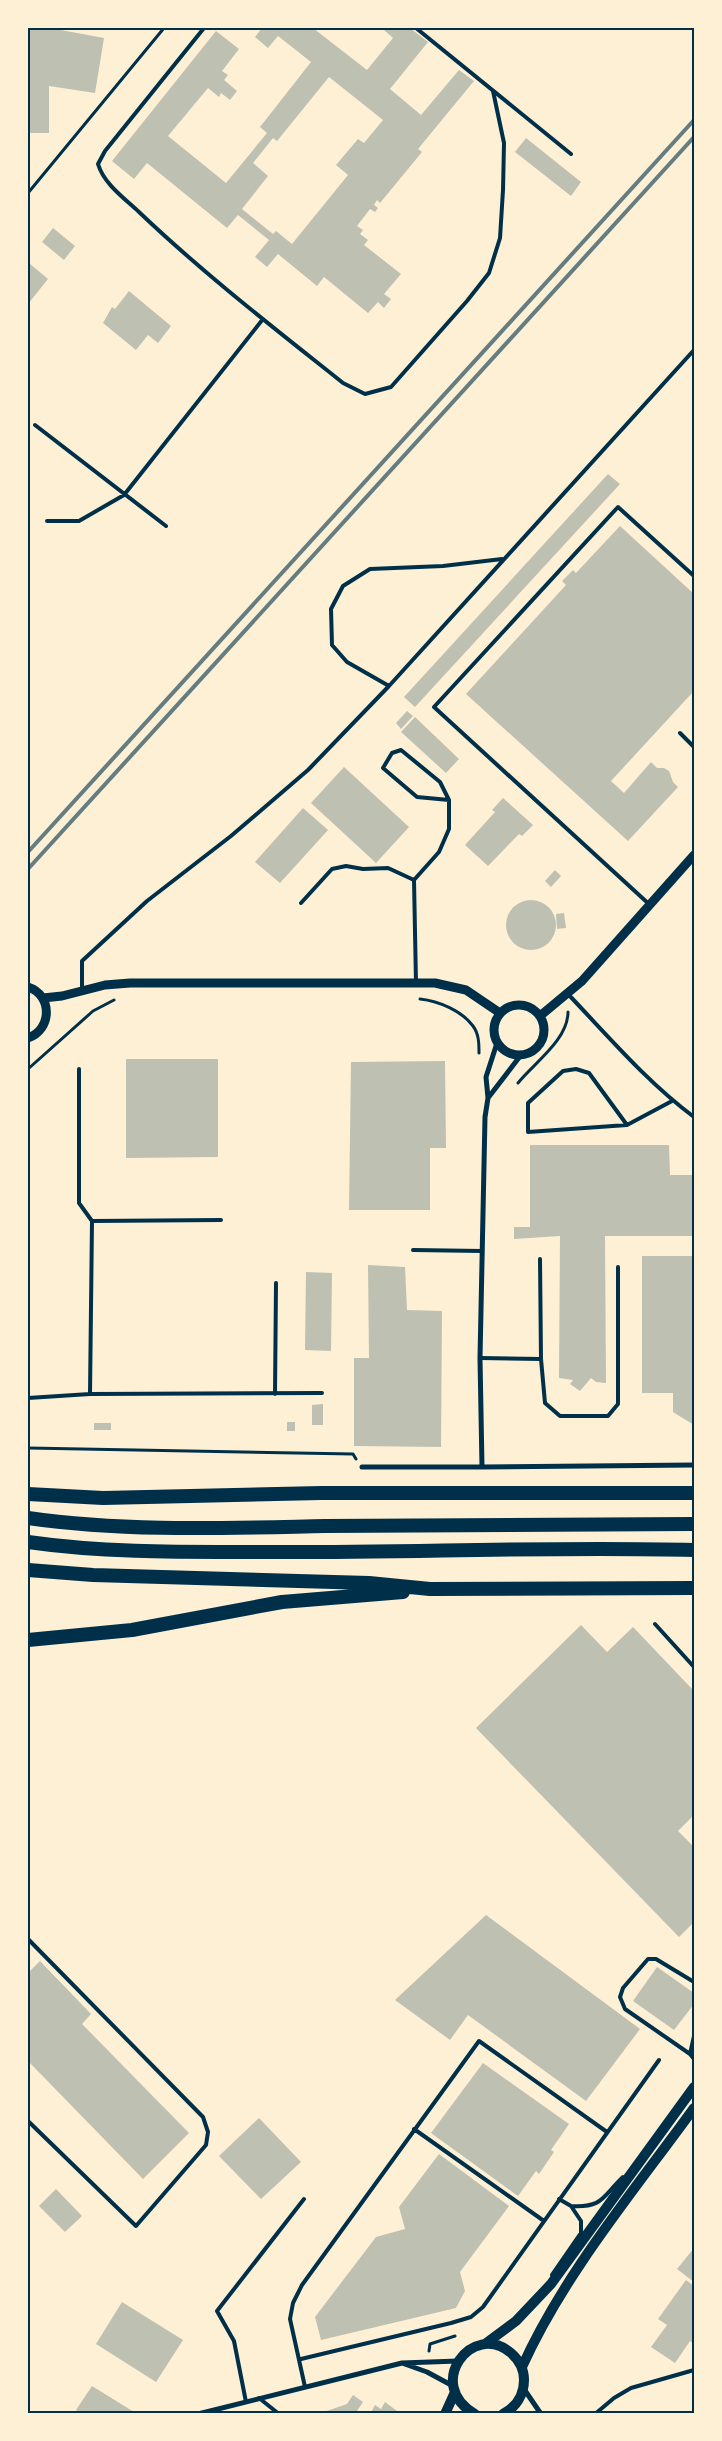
<svg xmlns="http://www.w3.org/2000/svg" width="722" height="2441" font-family="Mulish,sans-serif">
  <style>
    .building { fill: #bec0b2; fill-rule: evenodd }
    .lines { fill: none; stroke-linecap: round; stroke-linejoin: round }
    .path { stroke: #003049; stroke-width: 3 }
    .service { stroke: #003049; stroke-width: 4 }
    .minor { stroke: #003049; stroke-width: 5 }
    .tertiary { stroke: #003049; stroke-width: 9 }
    .secondary { stroke: #003049; stroke-width: 10 }
    .trunk { stroke: #003049; stroke-width: 14 }
    .rail { stroke: #657d81; stroke-width: 4 }
    .neatline { fill: none; stroke: #003049; stroke-width: 2 }
  </style>
  <rect width="100%" height="100%" fill="#fdf0d5"/>
  <path class="building" d="M28,28H50L104,38L95,93L49,86V133H28Z
    M262,28H313L367,70L393,38L384,30L386,28H410L428,42L390,89L421,115L459,70L474,81L418,149L422,152L380,203L377,200L374,205L378,208L375,212L370,209L357,226L363,230L360,234L368,240L364,245L401,274L384,294L391,299L384,308L378,302L368,313L324,277L317,286L278,254L267,267L255,257L269,240L238,215L227,228L147,163L134,179L112,161L216,31L239,49L222,71L228,75L224,80L237,91L230,100L221,93L219,97L208,88L168,136L226,183L267,133L260,127L311,62L278,36L268,48L255,37ZM329,77L383,120L364,143L358,139L336,165L348,175L292,244L276,231L273,234L242,209L268,176L253,163L273,138L277,141Z
    M526,138L581,182L571,196L515,152Z
    M53,228L75,246L64,260L42,242Z
    M29,263L48,279L28,304V266Z
    M129,291L171,326L158,343L148,335L136,350L103,323L112,307L115,309Z
    M608,474L620,484L415,707L404,697Z
    M620,526L694,594V695L692,693L611,781L624,793L651,762L657,768H664L669,771L673,782L678,787L628,841L466,694L566,585L562,581L573,570L576,573Z
    M407,711L413,716L401,729L396,723Z
    M415,717L459,759L446,773L401,732Z
    M344,767L409,827L376,863L311,803Z
    M503,798L533,825L522,836L519,834L488,866L465,845L495,812L492,810Z
    M303,808L328,830L280,883L255,862Z
    M555,870L561,876L551,887L545,881Z
    M506 925a25 25 0 1 1 50 0a25 25 0 1 1-50 0Z
    M564,913L566,928L557,929L556,914Z
    M126,1059H218V1157L126,1158Z
    M445,1061L446,1148H430V1210H349L351,1062Z
    M530,1145H669L670,1175H694V1236H605L606,1383L596,1382L591,1378L580,1391L570,1384L573,1380L559,1378L560,1236L514,1239V1227H530Z
    M642,1256H694V1425L673,1412V1393H642Z
    M368,1265L405,1267L407,1310L442,1311L441,1447L354,1446V1358H369Z
    M306,1272L332,1273L331,1351L305,1350Z
    M323,1404V1425H312V1405Z
    M287,1422H295V1431H287Z
    M94,1423H111V1430H94Z
    M581,1625L607,1652L633,1627L694,1691V1815L678,1831L694,1847V1922L679,1937L476,1728Z
    M486,1915L640,2029L586,2101L468,2015L450,2040L395,2000Z
    M40,1961L91,2014L82,2024L189,2133L143,2179L28,2061V1973Z
    M657,1967L694,1993V2004L674,2030L633,2001Z
    M483,2063L569,2124L551,2150L554,2152L539,2174L536,2171L518,2196L431,2133Z
    M259,2118L301,2162L261,2199L219,2156Z
    M439,2154L509,2206L460,2272L465,2291L456,2308L321,2340L315,2317L376,2237L405,2229L399,2207Z
    M56,2189L82,2216L65,2232L39,2206Z
    M694,2248V2282L677,2269Z
    M686,2280L694,2286V2344L690,2341L675,2363L651,2347L667,2325L658,2319Z
    M122,2302L183,2340L156,2382L96,2344Z
    M92,2386L134,2412L81,2414L76,2410Z
    M353,2395L363,2402L355,2414H318L347,2404Z
    M385,2402L397,2411L395,2414H370L375,2405L381,2409Z"/>
  <g class="lines">
    <path class="path" d="M28,193L164,28
      M420,999C439,1001 462,1011 473,1026C479,1034 479,1044 479,1053
      M28,1069L93,1011L114,1000
      M518,1083C534,1063 568,1040 568,1012
      M28,1448L353,1454L356,1459
      M429,2351L430,2344L455,2336"/>
    <path class="service" d="M204,28L105,151L98,164C104,184 124,198 139,212C203,273 274,328 343,383L365,394L391,387L467,301L489,273L500,238L503,190L504,143L493,91
      M416,28L571,154
      M35,425L166,526
      M47,521H79L124,495L263,319
      M389,686L347,662L332,645L331,609L343,586L370,569L443,566L502,559
      M680,733L694,747
      M301,903L332,869L346,866L363,869L388,868L414,880
      M650,905L434,707L618,507L694,576
      M416,983L414,880L439,852L449,829V800L440,782L401,750L392,753L383,768L417,797L449,800
      M82,989V961L147,901L231,836L308,770L389,686L694,350
      M567,993C608,1036 647,1082 694,1117
      M79,1069V1203L92,1221L90,1394
      M627,1125L589,1073L576,1069L563,1071L528,1103V1132L627,1125L672,1101
      M92,1221L221,1220
      M413,1250L482,1251
      M540,1259L541,1359L545,1403L560,1416H608L618,1404V1267
      M480,1358L541,1359
      M275,1394L276,1283
      M28,1398L90,1394L322,1393
      M655,1624L694,1667
      M28,1939L203,2117L208,2132L206,2145L136,2226L28,2121
      M694,2036L690,2054L694,2059
      M690,2054L625,2009L620,1997L623,1988L648,1959H656L694,1982
      M414,2129L544,2221
      M559,2199L571,2206
      M552,2275L581,2233V2221L571,2206C603,2208 602,2197 623,2177
      M301,2359L451,2323L471,2317L483,2307L659,2060
      M305,2387L290,2319L293,2303L302,2285L479,2041L607,2132
      M259,2398L279,2414
      M246,2402L234,2341L217,2311L304,2199
      M595,2414L614,2398L631,2388L694,2370"/>
    <path class="minor" d="M488,1098L521,1055
      M362,1467H482L480,1358L485,1117L488,1098L486,1077L497,1043
      M482,1467L694,1465
      M453,2386L427,2372L402,2363L458,2361
      M524,2389L541,2414
      M198,2414L402,2363"/>
    <path class="tertiary" d="M28,987C53,995 52,1030 28,1038
      M43,998L62,996L105,985L130,983H435L466,990L500,1013
      M494 1030a25 25 0 1 1 50 0a25 25 0 1 1-50 0Z
      M540,1016L582,981L694,855"/>
    <path class="secondary" d="M485,2344L516,2321L551,2284L694,2087
      M522,2367C564,2274 634,2191 694,2108
      M445,2414L455,2392
      M475,2414C424,2385 472,2320 511,2353C519,2360 524,2369 524,2380C524,2395 516,2407 503,2414"/>
    <path class="trunk" d="M28,1494L103,1498L321,1493H694
      M28,1518C125,1532 226,1528 325,1526C448,1525 571,1524 694,1524
      M28,1542C105,1553 183,1552 261,1552C405,1553 550,1546 694,1550
      M28,1570L93,1575L369,1583L430,1589L694,1588
      M28,1640L132,1630L282,1602L403,1592"/>
    <path class="rail" d="M28,852L694,120
      M28,869L694,137"/>
  </g>
  <rect width="722" height="2441" fill="none" stroke="#fdf0d5" stroke-width="58"/>
  <rect x="29" y="29" width="664" height="2383" class="neatline"/>
</svg>
